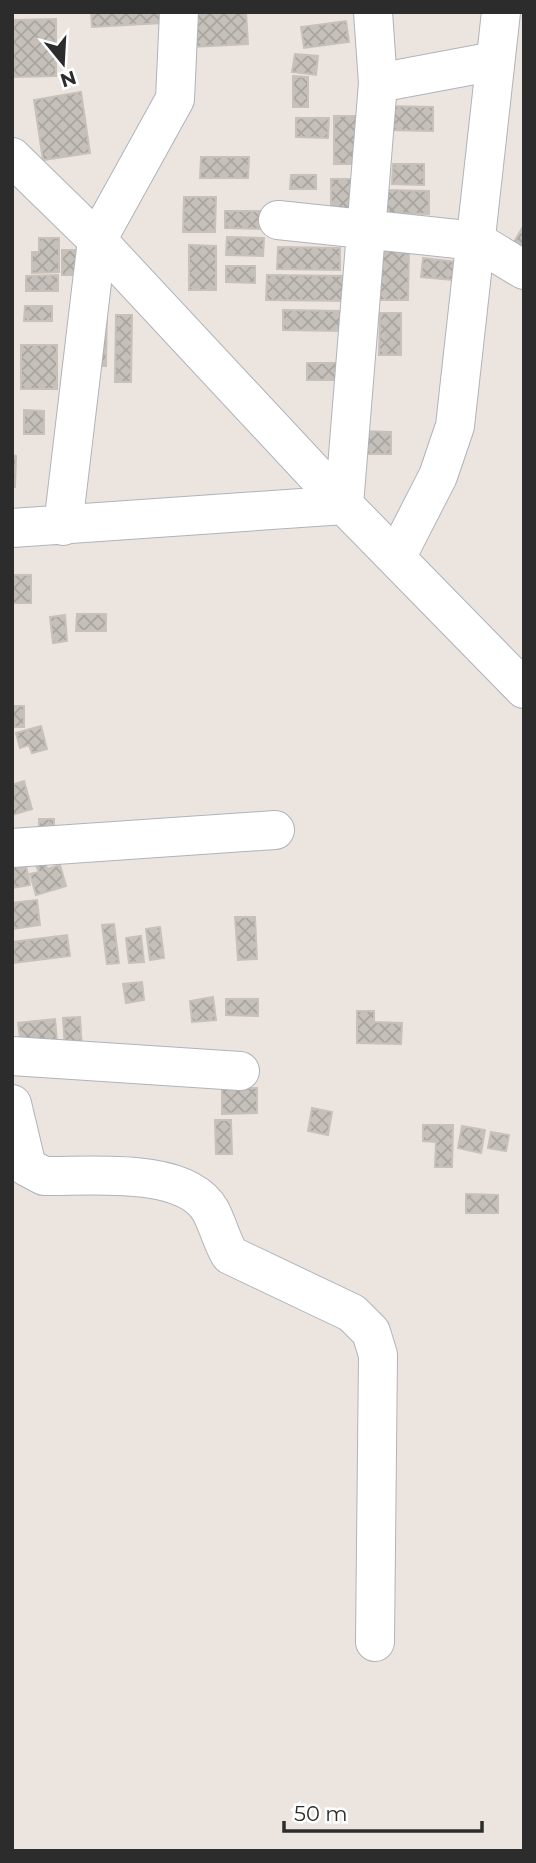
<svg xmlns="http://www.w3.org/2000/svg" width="536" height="1863" font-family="Montserrat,sans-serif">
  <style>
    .building { fill: url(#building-cross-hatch); stroke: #c8c1b9; stroke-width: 2 }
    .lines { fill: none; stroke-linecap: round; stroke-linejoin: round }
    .minor-casing { stroke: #afb3bb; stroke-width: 40 }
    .minor { stroke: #fff; stroke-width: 38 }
  </style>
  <defs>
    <pattern id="building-cross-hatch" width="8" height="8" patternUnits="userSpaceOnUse" patternTransform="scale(1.75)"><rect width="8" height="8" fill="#c5c0ba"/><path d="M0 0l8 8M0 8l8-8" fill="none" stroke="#a9a5a0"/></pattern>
  </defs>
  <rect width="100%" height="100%" fill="#ece5df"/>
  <path class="building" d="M91,12H161L162,23L92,27Z
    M190,12H246L248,44L192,47Z
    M56,19V76L12,77V20Z
    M346,21L349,42L304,48L301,27Z
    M295,54L318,56L316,75L292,72Z
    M293,76L308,77V107H293Z
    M81,92L90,153L43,160L34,100Z
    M386,106L433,107V131L386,130Z
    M334,116H365L364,164H334Z
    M296,118H329L328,138L296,137Z
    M201,157H249L248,178H200Z
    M393,164H424V185L392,184Z
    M291,175H316V189H290Z
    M331,179H357L356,218L331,217Z
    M387,190L429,191V214L387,213Z
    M184,197H216L215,232H183Z
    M225,211H266V229L225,228Z
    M524,225V264L507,254Z
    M227,237L264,238L263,256L226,255Z
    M39,238H59V272L32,273V252H39Z
    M189,245L216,246V290H189Z
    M278,247L340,248V270L277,269Z
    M375,248H409L408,300H375Z
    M62,250H81V275H62Z
    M423,258L465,263L464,281L421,277Z
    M226,266H255V283L226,282Z
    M58,275V291H26V276Z
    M267,275L351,276V301L266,300Z
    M107,304L106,366H95Z
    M25,306H52V321H24Z
    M283,310L343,311V331L283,330Z
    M380,313H401V355H379Z
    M116,315H132L131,382H115Z
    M21,345H57V389H21Z
    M307,363H341V380H307Z
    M24,410L44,411V434H24Z
    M356,431L391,432V454H356Z
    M12,455L16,456L15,487H12Z
    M12,575H31V603H12Z
    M77,614H106V631H76Z
    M65,615L67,641L53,643L50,617Z
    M12,706H24V727H12Z
    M41,726L47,749L32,753L29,745L20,748L16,733Z
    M24,781L32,809L12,815V785Z
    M39,819H54V837H39Z
    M25,861L30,885L12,888L14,863Z
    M45,862L47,869L60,865L66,886L36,895L30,874L39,872L36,865Z
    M37,900L40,925L12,929V903Z
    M235,917H255L257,959L238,960Z
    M114,924L119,963L107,964L102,925Z
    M160,927L164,958L150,960L146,929Z
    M67,935L70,956L12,963V942Z
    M141,936L144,962L129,963L126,938Z
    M142,982L144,1000L126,1003L123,984Z
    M213,997L216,1020L192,1022L190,1001Z
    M226,999H258V1016L226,1015Z
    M357,1011H374V1022L402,1023L401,1044L357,1043Z
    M80,1017L82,1049H65L63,1018Z
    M55,1019L57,1041L21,1045L18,1023Z
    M257,1088V1113L222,1114V1089Z
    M312,1108L332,1112L328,1135L308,1131Z
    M215,1120H231L232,1154H216Z
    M423,1125H453L452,1167H435L436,1142L423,1141Z
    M462,1126L485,1130L481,1153L458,1148Z
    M491,1132L509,1135L506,1151L488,1148Z
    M466,1194L498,1195V1213H466Z"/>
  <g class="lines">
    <g class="minor-casing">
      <path id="minor" d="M378,83L495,61
        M12,157L97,240L344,505L524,689
        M278,220L476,241L524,270
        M63,526L97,240L175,99L179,12
        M12,528L344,505L378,83L373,12
        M396,558L438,476L455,426L501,12
        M12,848L275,830
        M12,1056L240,1071
        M12,1104L27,1167L44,1176C88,1177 184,1166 210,1210C218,1224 221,1240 230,1255L352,1313L371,1332L378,1355L375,1642"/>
    </g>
    <use href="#minor" class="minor"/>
  </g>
  <rect width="536" height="1863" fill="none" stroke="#2c2c2c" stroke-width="28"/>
  <g transform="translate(63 63) rotate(162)" stroke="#ffffff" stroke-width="5" paint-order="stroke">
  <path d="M0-5L12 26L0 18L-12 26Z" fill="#2c2c2c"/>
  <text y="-10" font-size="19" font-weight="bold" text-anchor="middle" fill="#2c2c2c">N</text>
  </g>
  <path d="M284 1821v10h198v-10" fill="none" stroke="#2c2c2c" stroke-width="3.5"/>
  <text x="294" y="1821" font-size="21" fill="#2c2c2c" stroke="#ffffff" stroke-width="5" paint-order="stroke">50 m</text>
</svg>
